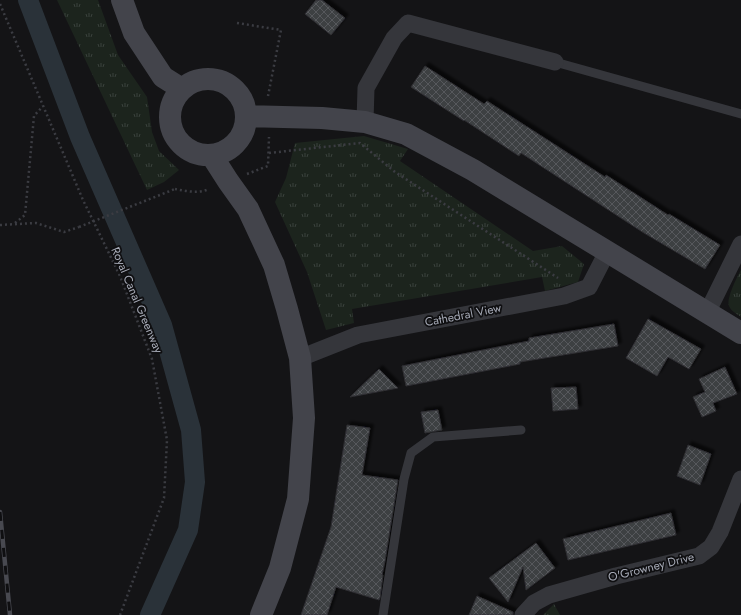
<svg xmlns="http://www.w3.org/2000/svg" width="741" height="615" font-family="Jost,sans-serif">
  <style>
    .grass { fill: url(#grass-tufts) }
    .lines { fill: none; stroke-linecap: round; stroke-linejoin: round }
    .canal { stroke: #2a3239; stroke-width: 20 }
    .building { fill: url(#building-cross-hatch); stroke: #2e2e32; filter: url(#shadow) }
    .path { stroke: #3b3c42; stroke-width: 2.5; stroke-dasharray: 2 3; stroke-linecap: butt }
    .lane { stroke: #35363b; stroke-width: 9 }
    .street { stroke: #35363b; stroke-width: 17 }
    .secondary { stroke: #43444b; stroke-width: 22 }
    .rail-casing { stroke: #484950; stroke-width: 4.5 }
    .rail { stroke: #0f0f11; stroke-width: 3; stroke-dasharray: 9; stroke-linecap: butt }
    .path-bridge { stroke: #3b3c42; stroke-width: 2.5; stroke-dasharray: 2 3; stroke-linecap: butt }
    .labels { text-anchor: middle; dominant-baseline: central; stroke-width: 3.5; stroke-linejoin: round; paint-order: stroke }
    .street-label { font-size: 12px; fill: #a6aab6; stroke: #0f0f11 }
  </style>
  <defs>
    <pattern id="grass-tufts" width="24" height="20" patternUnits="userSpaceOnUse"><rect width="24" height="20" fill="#1c241d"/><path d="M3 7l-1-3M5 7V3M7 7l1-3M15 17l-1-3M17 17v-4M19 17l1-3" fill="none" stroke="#3a413c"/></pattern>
    <pattern id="building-cross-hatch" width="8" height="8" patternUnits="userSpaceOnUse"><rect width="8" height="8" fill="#3e3f43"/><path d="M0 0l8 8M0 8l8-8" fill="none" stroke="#57585c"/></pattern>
    <filter id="shadow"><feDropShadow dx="3.5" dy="-3.5" stdDeviation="1" flood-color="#0009"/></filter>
  </defs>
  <rect width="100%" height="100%" fill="#141416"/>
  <path class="grass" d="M57,0H98L118,55L147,97L152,132L159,151L179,170L164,182L147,190Z
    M364,136L408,149L400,161L533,251L562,246L584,264L578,282L545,291L542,277L352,309L354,323L326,330L307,272L275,202L286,178L295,143Z
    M741,270V317C737,314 731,311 729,306C726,299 737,277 741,270Z
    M554,604L560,615H543Z"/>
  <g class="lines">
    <path class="canal" d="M28,0L80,137L162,325L191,430L195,482L188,530L150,615"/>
  </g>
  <path class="building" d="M316,0H322L345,18L331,35L305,14Z
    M425,66L484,104L487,101L605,177L606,175L668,215L669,214L720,245L705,269L644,233L521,153L519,156L464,120V121L411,87Z
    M648,319L701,349L689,369L668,357L657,376L626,358Z
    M614,324L618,346L520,362V364L406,386L402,366L529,341V338Z
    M725,367L737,394L713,403L716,411L702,417L693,397L705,392L699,379Z
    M379,369L398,388L350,397Z
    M576,387L578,409L553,411L551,388Z
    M438,410L442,430L425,433L421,412Z
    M347,425L370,428L362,475L398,480L385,561L382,575H383L380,598L379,600L336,587L327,615H301L331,527Z
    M688,445L711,454L700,485L677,476Z
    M671,513L676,535L568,560L563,539Z
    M536,543L555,568L526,590L523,567L508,602L489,578Z
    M477,596L513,612V615H469Z"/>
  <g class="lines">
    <path class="path" d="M0,4L83,200L120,276L152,359L167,440L164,498L120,615
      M237,23L281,30L268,96
      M269,153L360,143L395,172L558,278
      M247,174L268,166L269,137
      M175,189C186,191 198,194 209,189
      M15,223L25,215L34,116L43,106
      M0,225L36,223L64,232L79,227"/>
    <path class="lane" d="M555,62L741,114
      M383,615L404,479L411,453L433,437L521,430"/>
    <path class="street" d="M365,122L366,88L394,38L408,23L555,62
      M707,313L741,244
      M300,358L358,335L564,296L589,287L607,252
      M523,615L534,603L549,595L616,576L699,556L711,547L720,532L741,479"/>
    <path class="secondary" d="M122,0L134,33L163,77L182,89
      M170 117a38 38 0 1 1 76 0a38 38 0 1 1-76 0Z
      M247,116L322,118L365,122L406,134L473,170L741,333
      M212,156L228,181L248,209L274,265L287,309L300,358L304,418L298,499L280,568L261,615"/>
    <g class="rail-casing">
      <path id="rail" d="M0,512L10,615"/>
    </g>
    <use href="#rail" class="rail"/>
    <path class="path-bridge" d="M79,227L175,189"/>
  </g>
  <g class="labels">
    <g class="street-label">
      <text transform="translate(137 300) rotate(67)">Royal Canal Greenway</text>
      <text transform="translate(463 315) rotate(-11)">Cathedral View</text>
      <text transform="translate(651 567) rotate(-14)">O'Growney Drive</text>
    </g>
  </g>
</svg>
